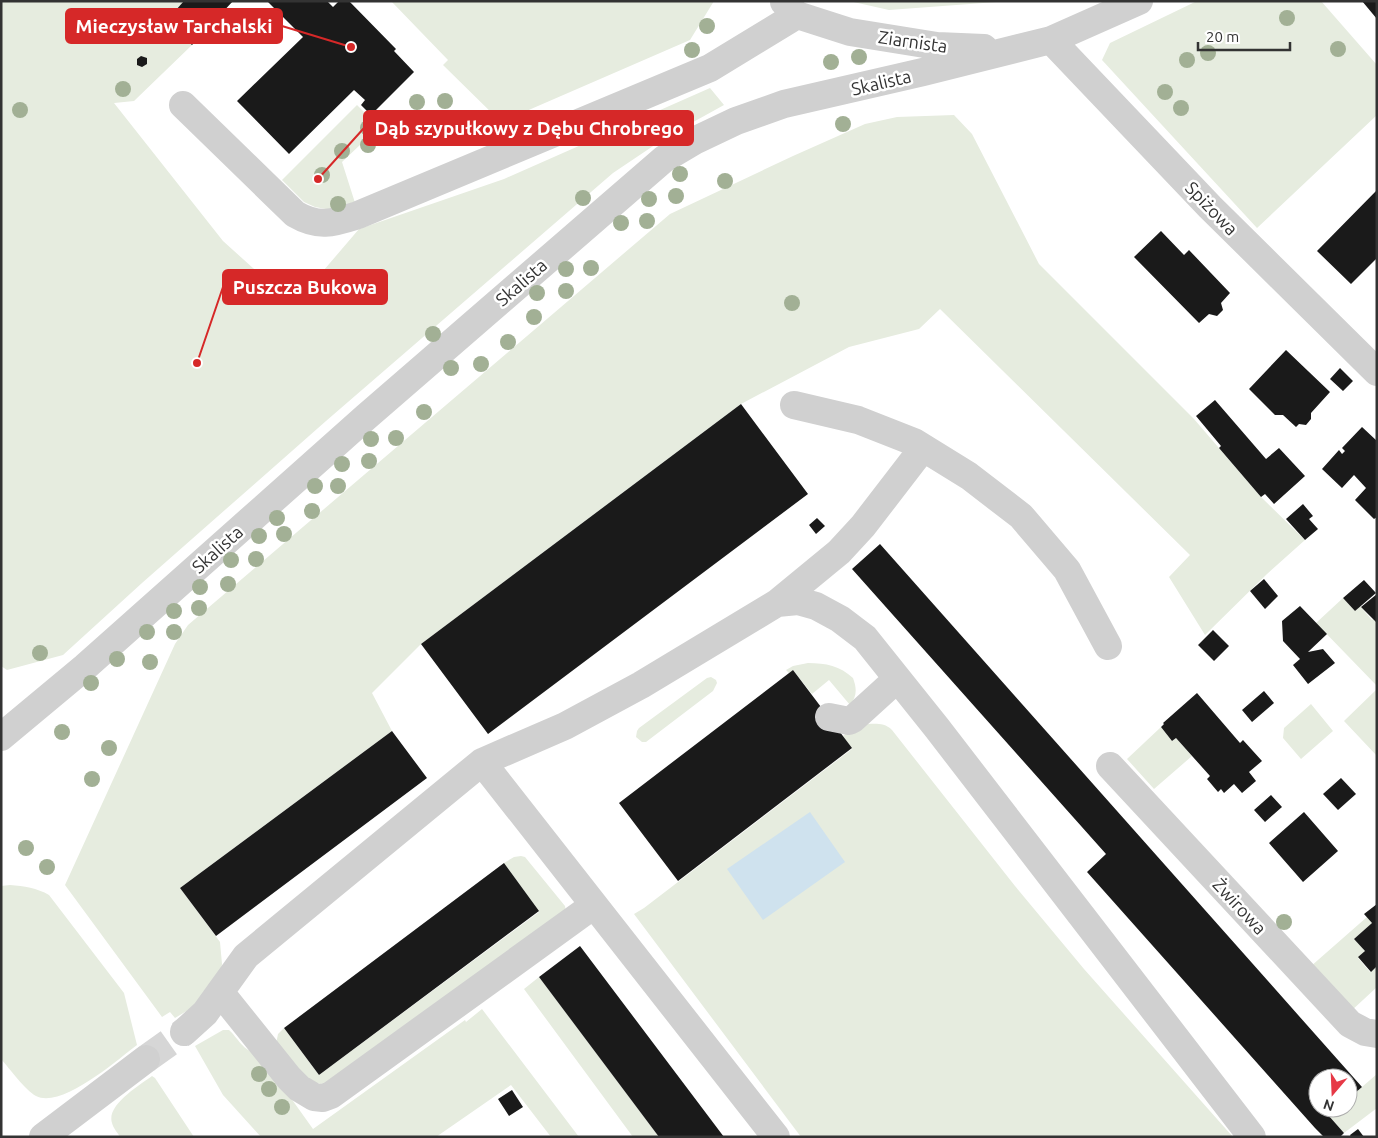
<svg xmlns="http://www.w3.org/2000/svg" width="1378" height="1138" font-family="Ubuntu,sans-serif">
  <style>
    .green { fill: #e6ecdf }
    .water { fill: #cfe2ee }
    .building { fill: #1a1a1a }
    .lines { fill: none; stroke-linecap: round; stroke-linejoin: round }
    .minor-tunnel { stroke: #d6d6d6; stroke-width: 28; stroke-dasharray: 28 14; stroke-linecap: butt }
    .minor { stroke: #d0d0d0; stroke-width: 28 }
    .tree { fill: #a2b095 }
    .labels { text-anchor: middle; dominant-baseline: central; stroke-width: 5; stroke-linejoin: round; paint-order: stroke }
    .street-label { font-size: 18px; fill: #333; stroke: #fff }
    .leader { fill: none; stroke: #d62828; stroke-width: 2 }
    .callout-dot { fill: #d62828; stroke: #fff; stroke-width: 2 }
    .callout { fill: #d62828; stroke: #d62828; stroke-width: 2 }
    .callout-label { font-size: 19px; text-anchor: middle; font-weight: bold; fill: #fff }
  </style>
  <rect width="100%" height="100%" fill="#fff"/>
  <path class="green" d="M1,1H233L192,45L134,101L114,103L223,241L294,305L359,229L504,179L710,88L724,105L668,136L613,173L326,421L142,583L63,655L7,670L1,666Z
    M391,1H714L690,40L501,122L443,65L448,60Z
    M849,1H1010L889,10Z
    M1197,1H1321L1377,65V115L1257,228L1102,60L1110,43Z
    M357,105L379,127L342,162L357,209H326L315,207L304,202L282,180Z
    M954,115L972,134L1039,264L1194,419L1261,497L1305,540L1267,574L1205,635L1169,577L1190,555L940,309L919,329L849,347L741,404L421,644L372,693L392,731L180,888L220,942L222,964L220,978L200,1003L175,1018L170,1012L162,1017L65,885L175,644L188,625L670,214L793,156L865,124L897,117Z
    M1343,598L1355,611L1360,606L1372,620L1377,616V686L1316,623Z
    M808,663C826,663 840,666 853,678C857,689 857,696 850,705L829,680L812,694L793,670L789,673L786,670L793,666Z
    M711,677L716,680L717,683L713,691L646,742H642L636,737L637,731L639,728L707,678Z
    M1377,689V756L1344,721Z
    M1311,704L1333,731L1301,759L1283,738L1284,728Z
    M858,723C870,726 882,720 892,730L1015,886L1084,969L1233,1137H801L634,914L644,908L852,749L843,736Z
    M1161,727L1172,741L1176,738L1192,756L1154,789L1127,759Z
    M521,856L525,857L565,906L566,912L334,1081L321,1084L311,1082L276,1044L278,1034L284,1028L319,1075L539,912L504,863L514,857Z
    M10,885C24,886 37,888 49,895L124,993L137,1045C117,1060 62,1109 36,1096C25,1090 10,1069 1,1059V886Z
    M1367,917L1372,923L1354,939L1365,951L1358,958L1370,972L1377,966V987L1350,1012L1310,967Z
    M539,977L659,1137H633L524,989Z
    M482,1009L579,1137H551L511,1085L436,1137H261L223,1095L195,1046L223,1030H229C238,1038 245,1054 258,1052L313,1129L465,1020L466,1022Z
    M1377,1074V1108L1344,1133L1329,1116L1338,1108H1348V1099Z
    M152,1076L155,1078L194,1137H120C118,1133 113,1128 112,1123C106,1105 140,1085 152,1076Z"/>
  <path class="water" d="M810,812L845,862L763,920L727,869Z"/>
  <path class="building" d="M184,1H233L192,45L166,21Z
    M267,1H327L333,7L339,1H349L396,49L394,51L414,72L371,115L361,105L365,100L354,90L289,154L237,101L303,37Z
    M1362,1H1377V19Z
    M141,56L147,58V64L142,67L137,65V59Z
    M1377,190V258L1351,284L1317,251Z
    M1161,231L1184,255L1189,250L1230,293L1221,303L1223,310L1217,316L1209,314L1199,323L1134,257Z
    M1286,350L1330,392L1311,413V419L1306,425L1299,424L1296,427L1283,415H1275L1249,389Z
    M1340,368L1353,381L1343,391L1330,379Z
    M1215,400L1266,459L1279,448L1305,476L1274,504L1265,494L1261,497L1219,448L1221,446L1196,416Z
    M741,404L808,494L488,734L421,644Z
    M1362,427L1377,441V517L1374,519L1355,500L1366,488L1354,475L1342,488L1322,469L1339,450L1342,454L1345,451L1342,448Z
    M1303,504L1313,516L1309,519L1318,529L1305,540L1286,519Z
    M817,518L825,526L816,534L809,525Z
    M880,544L1362,1087L1348,1099V1078H1318V1108H1338L1329,1116L1344,1133L1340,1137H1324L1315,1128L1087,872L1106,854L852,569Z
    M1264,579L1278,596L1265,609L1250,591Z
    M1364,580L1376,593L1355,611L1343,598Z
    M1377,594V623L1361,607Z
    M1300,606L1327,634L1308,652L1323,649L1335,663L1308,684L1293,665L1300,659L1283,641L1282,621Z
    M1213,630L1229,646L1214,661L1198,645Z
    M793,670L852,748L678,881L619,803Z
    M1264,691L1274,703L1252,722L1242,710Z
    M1197,693L1240,743L1243,740L1262,761L1249,772L1256,781L1242,793L1234,784L1224,793L1221,789L1218,792L1207,779L1210,776L1176,738L1172,741L1161,727L1164,724L1163,723Z
    M392,731L427,778L216,936L180,888Z
    M1341,778L1356,794L1338,810L1323,794Z
    M1271,795L1282,807L1265,822L1254,810Z
    M1304,812L1338,851L1303,882L1269,843Z
    M504,863L539,911L319,1075L284,1028Z
    M1377,904V966L1371,972L1358,957L1365,951L1354,939L1372,923L1364,914Z
    M580,946L724,1137H659L539,977Z
    M512,1090L523,1107L509,1116L498,1099Z
    M1358,1129L1364,1137H1351L1350,1135Z"/>
  <g class="lines">
    <path class="minor-tunnel" d="M146,1059L184,1032"/>
    <path class="minor" d="M784,2L797,15L850,32L937,46L984,48
      M1051,40L1210,207L1377,372
      M183,105L295,214C319,228 333,223 358,215L710,68L797,15
      M794,405L858,420L914,442L969,476L1021,516L1067,570L1108,646
      M777,603L839,552L863,526L923,448
      M829,717L849,721L853,719L897,679
      M1,737L85,667L366,417L664,159L696,140L736,121L784,104L923,72L1051,40L1139,1
      M482,762L565,726L641,685L777,603L798,601L816,606L840,619L865,638L937,728L1252,1137
      M1110,766L1350,1024L1365,1032L1377,1034
      M220,992L289,1078L299,1088L314,1097L323,1098L331,1095L594,905
      M184,1032L205,1013L246,956L482,762L776,1137
      M43,1137L146,1059"/>
  </g>
  <g class="tree">
    <circle cx="1287" cy="18" r="8"/>
    <circle cx="707" cy="26" r="8"/>
    <circle cx="1338" cy="49" r="8"/>
    <circle cx="692" cy="50" r="8"/>
    <circle cx="1208" cy="53" r="8"/>
    <circle cx="859" cy="57" r="8"/>
    <circle cx="1187" cy="60" r="8"/>
    <circle cx="831" cy="62" r="8"/>
    <circle cx="123" cy="89" r="8"/>
    <circle cx="1165" cy="92" r="8"/>
    <circle cx="445" cy="101" r="8"/>
    <circle cx="417" cy="102" r="8"/>
    <circle cx="1181" cy="108" r="8"/>
    <circle cx="20" cy="110" r="8"/>
    <circle cx="843" cy="124" r="8"/>
    <circle cx="368" cy="128" r="8"/>
    <circle cx="368" cy="145" r="8"/>
    <circle cx="342" cy="151" r="8"/>
    <circle cx="680" cy="174" r="8"/>
    <circle cx="322" cy="175" r="8"/>
    <circle cx="725" cy="181" r="8"/>
    <circle cx="676" cy="196" r="8"/>
    <circle cx="583" cy="198" r="8"/>
    <circle cx="649" cy="199" r="8"/>
    <circle cx="338" cy="204" r="8"/>
    <circle cx="647" cy="221" r="8"/>
    <circle cx="621" cy="223" r="8"/>
    <circle cx="591" cy="268" r="8"/>
    <circle cx="566" cy="269" r="8"/>
    <circle cx="566" cy="291" r="8"/>
    <circle cx="537" cy="293" r="8"/>
    <circle cx="792" cy="303" r="8"/>
    <circle cx="534" cy="317" r="8"/>
    <circle cx="433" cy="334" r="8"/>
    <circle cx="508" cy="342" r="8"/>
    <circle cx="481" cy="364" r="8"/>
    <circle cx="451" cy="368" r="8"/>
    <circle cx="424" cy="412" r="8"/>
    <circle cx="396" cy="438" r="8"/>
    <circle cx="371" cy="439" r="8"/>
    <circle cx="369" cy="461" r="8"/>
    <circle cx="342" cy="464" r="8"/>
    <circle cx="315" cy="486" r="8"/>
    <circle cx="338" cy="486" r="8"/>
    <circle cx="312" cy="511" r="8"/>
    <circle cx="277" cy="518" r="8"/>
    <circle cx="284" cy="534" r="8"/>
    <circle cx="259" cy="536" r="8"/>
    <circle cx="256" cy="559" r="8"/>
    <circle cx="231" cy="560" r="8"/>
    <circle cx="228" cy="584" r="8"/>
    <circle cx="200" cy="587" r="8"/>
    <circle cx="199" cy="608" r="8"/>
    <circle cx="174" cy="611" r="8"/>
    <circle cx="147" cy="632" r="8"/>
    <circle cx="174" cy="632" r="8"/>
    <circle cx="40" cy="653" r="8"/>
    <circle cx="117" cy="659" r="8"/>
    <circle cx="150" cy="662" r="8"/>
    <circle cx="91" cy="683" r="8"/>
    <circle cx="62" cy="732" r="8"/>
    <circle cx="109" cy="748" r="8"/>
    <circle cx="92" cy="779" r="8"/>
    <circle cx="26" cy="848" r="8"/>
    <circle cx="47" cy="867" r="8"/>
    <circle cx="1284" cy="922" r="8"/>
    <circle cx="259" cy="1074" r="8"/>
    <circle cx="269" cy="1089" r="8"/>
    <circle cx="282" cy="1107" r="8"/>
  </g>
  <g class="labels">
    <g class="street-label">
      <text transform="translate(913 41) rotate(8)">Ziarnista</text>
      <text transform="translate(881 82) rotate(-13)">Skalista</text>
      <text transform="translate(1212 208) rotate(46)">Spiżowa</text>
      <text transform="translate(521 282) rotate(-41)">Skalista</text>
      <text transform="translate(217 549) rotate(-42)">Skalista</text>
      <text transform="translate(1240 906) rotate(47)">Żwirowa</text>
    </g>
  </g>
  <path class="leader" d="M351 47L282 26M318 179L364 128M197 363L223 287"/>
  <g class="callout-dot">
    <circle cx="351" cy="47" r="5"/>
    <circle cx="318" cy="179" r="5"/>
    <circle cx="197" cy="363" r="5"/>
  </g>
  <g class="callout">
    <rect x="66" y="9" width="216" height="34" rx="5"/>
    <rect x="364" y="111" width="329" height="34" rx="5"/>
    <rect x="223" y="270" width="164" height="34" rx="5"/>
  </g>
  <g class="callout-label">
    <text x="174" y="33">Mieczysław Tarchalski</text>
    <text x="529" y="135">Dąb szypułkowy z Dębu Chrobrego</text>
    <text x="305" y="294">Puszcza Bukowa</text>
  </g>
  <rect width="1378" height="1138" fill="none" stroke="#333333" stroke-width="5"/>
  <g transform="translate(1333 1093) rotate(199)"><circle r="24" fill="#ffffff" stroke="#adadad"/>
  <path d="M0-4L9 19L0 12L-9 19Z" fill="#e63946"/>
  <text y="-8" font-size="14" font-weight="bold" text-anchor="middle" fill="#333333">N</text>
  </g>
  <path d="M1198 42v8h92v-8" fill="none" stroke="#333333" stroke-width="2.5"/>
  <text x="1206" y="42" font-size="15" fill="#333333" stroke="#ffffff" stroke-width="4" paint-order="stroke">20 m</text>
</svg>
